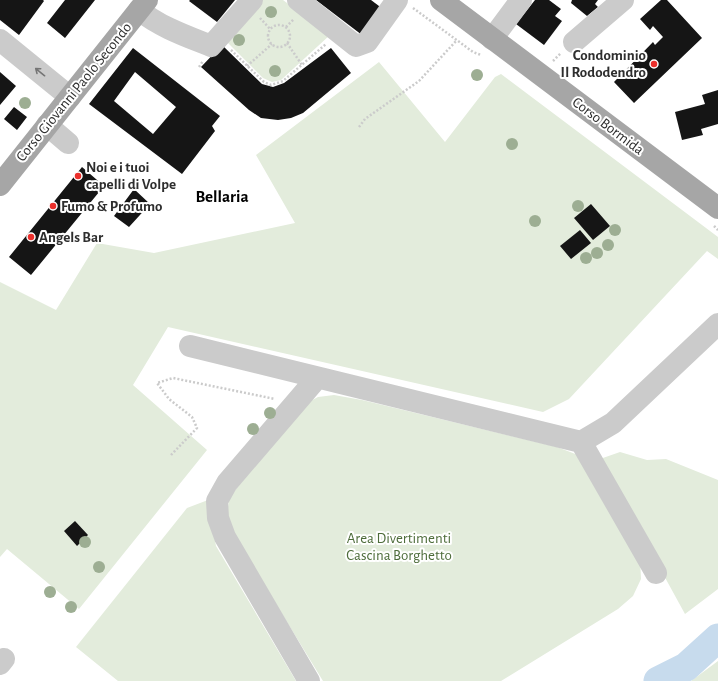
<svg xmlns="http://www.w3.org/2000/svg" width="718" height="681" font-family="'Alegreya Sans',sans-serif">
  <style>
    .green { fill: #e3ecdc }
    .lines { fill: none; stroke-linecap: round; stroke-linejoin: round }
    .river { stroke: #c7dbed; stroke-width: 29 }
    .building { fill: #151515; fill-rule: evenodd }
    .path { stroke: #cbcbcb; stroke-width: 2.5; stroke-dasharray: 2 2; stroke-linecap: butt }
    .minor { stroke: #cbcbcb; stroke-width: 22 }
    .major { stroke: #a6a6a6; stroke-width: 22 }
    .tree { fill: #9dae93 }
    .oneway { stroke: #757575 }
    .poi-dot { fill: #eb2f2b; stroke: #fff; stroke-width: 1.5 }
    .labels { text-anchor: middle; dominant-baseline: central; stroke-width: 4; stroke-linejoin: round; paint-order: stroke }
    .poi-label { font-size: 15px; font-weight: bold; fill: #2e2e2e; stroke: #fff; text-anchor: start }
    .street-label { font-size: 15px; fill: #2e2e2e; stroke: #fff }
    .park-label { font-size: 15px; fill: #4d6c3a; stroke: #fff }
    .quarter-label { font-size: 17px; font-weight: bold; fill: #000; stroke: #fff }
  </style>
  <rect width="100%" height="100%" fill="#fff"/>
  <path class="green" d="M262,0H283L330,35L281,80L272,82L263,78L224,39Z
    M379,62L445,142L495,77L501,74L718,237V259L707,251L569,399L543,412L168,327L133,385L207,450L79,609L7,549L0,557V282L56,310L97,243L154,253L295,223L256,155Z
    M334,395L362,400L557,447L578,455L640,558L641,579L633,596L618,609L501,681H323L232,532L227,515L229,498L303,405L318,397Z
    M620,452L647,460L666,459L718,480V589L685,614L600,459Z
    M208,500L216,546L296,681H118L76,647L187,508Z
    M718,661V681H691Z"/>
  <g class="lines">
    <path class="river" d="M658,681L686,667L718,638"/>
  </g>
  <path class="building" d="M0,0H43L44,1L19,35L0,20Z
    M65,0H95L65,38L47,23Z
    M190,0H235L217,22L189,1Z
    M316,0H371L383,9L362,35Z
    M535,0H549L561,9L555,16L562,21L544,45L516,24Z
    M572,0H598L595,4L598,7L587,16L571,3Z
    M661,0H667L702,38L634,103L614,82L653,42L655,45L663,37L653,26L650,30L640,19Z
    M222,45L262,84L273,87L284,83L331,48L351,73L303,113L291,118L278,120L261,118L249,110L201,67Z
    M133,48L220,116L212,126L215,131L182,174L89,104ZM135,72L176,107L153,134L114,101Z
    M0,72L16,86L0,105Z
    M718,90V124L701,129L703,135L682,140L675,112L705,104L702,95Z
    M14,107L27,117L17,130L4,119Z
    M82,167L104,186L31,275L9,257Z
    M134,189L150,204L129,227L114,216Z
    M591,204L610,226L593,240L574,218Z
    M580,230L591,243L571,259L560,246Z
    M75,521L88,535L77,546L64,531Z"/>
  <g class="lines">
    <path class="path" d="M413,8L473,52L481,55
      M260,18L270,29
      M268 36a11 11 0 1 1 22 0a11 11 0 1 1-22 0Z
      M286,27L294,19
      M287,43L302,65
      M231,50L264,82L271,85L283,81L326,44
      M553,61L561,53
      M247,66L272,44
      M199,67L203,61
      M359,127L365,119L419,81L457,40
      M714,226L718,230
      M171,455L197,428L192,417L169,399L157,383L173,378L275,399"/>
    <path class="minor" d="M298,0L356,46L367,42L397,0
      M139,10C160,27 186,36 211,46L252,0
      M492,39L521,0
      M0,40L70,97
      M574,42L623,0
      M47,125L68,143
      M190,346L581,442L656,573
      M581,442L613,423L718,324
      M0,664L4,659
      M309,681L225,537L218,518L217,501L227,483L317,378"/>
    <path class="major" d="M441,0L718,208
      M0,185L147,0"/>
  </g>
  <g class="tree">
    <circle cx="271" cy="12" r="6"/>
    <circle cx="239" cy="40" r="6"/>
    <circle cx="275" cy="71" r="6"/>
    <circle cx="477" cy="75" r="6"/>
    <circle cx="25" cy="103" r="6"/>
    <circle cx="512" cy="144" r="6"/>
    <circle cx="578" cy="206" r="6"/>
    <circle cx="535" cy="221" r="6"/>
    <circle cx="615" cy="230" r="6"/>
    <circle cx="608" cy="245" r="6"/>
    <circle cx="597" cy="253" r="6"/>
    <circle cx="586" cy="258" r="6"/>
    <circle cx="270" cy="413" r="6"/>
    <circle cx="253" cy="429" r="6"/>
    <circle cx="85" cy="542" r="6"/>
    <circle cx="99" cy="567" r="6"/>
    <circle cx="50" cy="592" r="6"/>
    <circle cx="71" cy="607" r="6"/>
  </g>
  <defs><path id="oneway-shaft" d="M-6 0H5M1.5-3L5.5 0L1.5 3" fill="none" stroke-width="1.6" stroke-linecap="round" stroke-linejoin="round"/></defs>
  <use class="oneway" href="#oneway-shaft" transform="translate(40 72) rotate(-141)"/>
  <g class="poi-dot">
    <circle cx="654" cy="64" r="4"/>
    <circle cx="78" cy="176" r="4"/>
    <circle cx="53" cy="206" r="4"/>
    <circle cx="31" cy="237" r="4"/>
  </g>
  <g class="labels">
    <g class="poi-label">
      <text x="646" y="55" text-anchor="end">Condominio<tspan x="646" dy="17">Il Rododendro</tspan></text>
      <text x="86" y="167">Noi e i tuoi<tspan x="86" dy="17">capelli di Volpe</tspan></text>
      <text x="61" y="206">Fumo &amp; Profumo</text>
      <text x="39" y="237">Angels Bar</text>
    </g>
    <g class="street-label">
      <text transform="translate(74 92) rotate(-51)">Corso Giovanni Paolo Secondo</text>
      <text transform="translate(608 126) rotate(37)">Corso Bormida</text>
    </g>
    <g class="park-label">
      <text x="399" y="538">Area Divertimenti<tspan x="399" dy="17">Cascina Borghetto</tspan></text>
    </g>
    <g class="quarter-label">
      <text x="222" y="196">Bellaria</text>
    </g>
  </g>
</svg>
